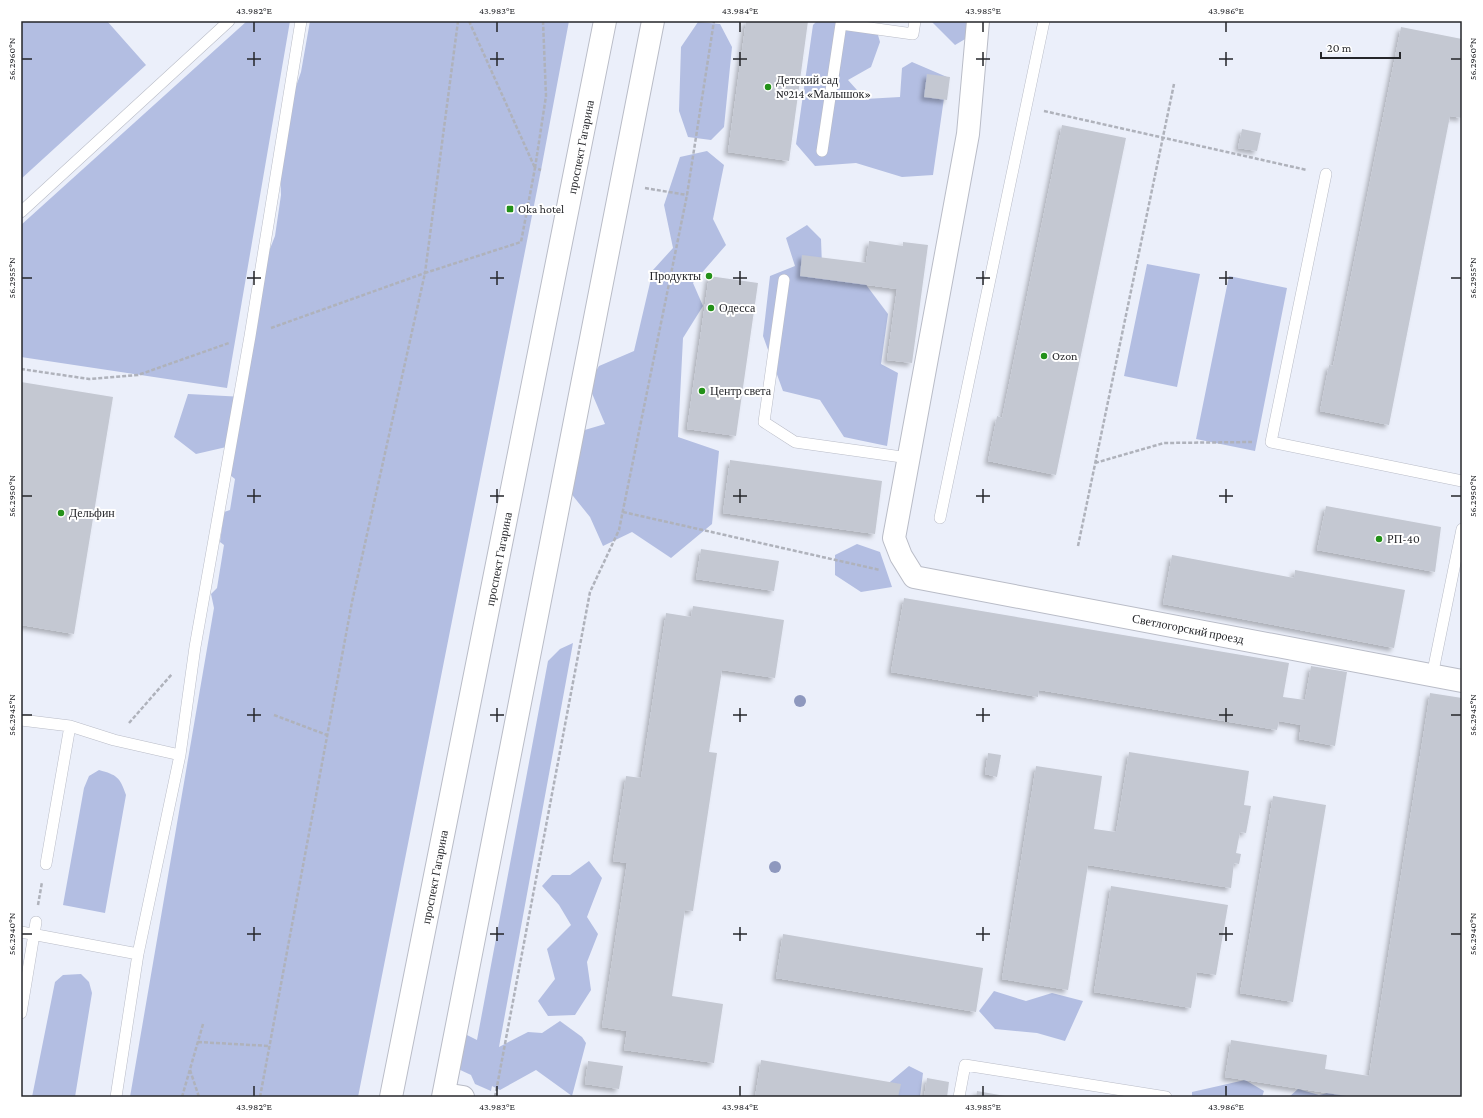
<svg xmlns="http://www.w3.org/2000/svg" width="1483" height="1118" font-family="'Crimson Pro',serif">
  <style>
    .green { fill: #b3bee2 }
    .building { fill: #c4c8d2; filter: url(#shadow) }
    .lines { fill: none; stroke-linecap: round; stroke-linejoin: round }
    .service-casing { stroke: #b9bcc7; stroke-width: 12 }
    .minor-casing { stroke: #b9bcc7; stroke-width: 24 }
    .primary-casing { stroke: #b9bcc7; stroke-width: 24 }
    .path { stroke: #afb2bb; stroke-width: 2.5; stroke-dasharray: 4 2; stroke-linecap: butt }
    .service { stroke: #fff; stroke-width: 11 }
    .minor { stroke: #fff; stroke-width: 22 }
    .primary { stroke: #fff; stroke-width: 22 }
    .tree { fill: #8e98be }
    .ticks { fill: none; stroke: #25262a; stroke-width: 1.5 }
    .poi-dot { fill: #239119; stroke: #fff; stroke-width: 1.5 }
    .labels { text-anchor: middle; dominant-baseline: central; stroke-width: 4; stroke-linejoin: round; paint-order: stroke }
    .poi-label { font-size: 12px; fill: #25262a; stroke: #fff; text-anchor: start }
    .street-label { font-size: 12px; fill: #25262a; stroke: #fff }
    .neatline { fill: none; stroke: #25262a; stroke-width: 1.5 }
    .ticks-label { font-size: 10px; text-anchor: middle; fill: #25262a }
  </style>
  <defs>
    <filter id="shadow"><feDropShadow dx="-3.5" dy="3.5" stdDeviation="2" flood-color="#0004"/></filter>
  </defs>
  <rect width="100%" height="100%" fill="#ebeffa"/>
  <path class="green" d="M21,21H107L146,65L21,179Z
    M247,21H290L227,388L21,357V225Z
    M310,21H569L541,170L358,1097H130L214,608L211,594L217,588L224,545L220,542L224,512L230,510L235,479L230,475L235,445L196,454L174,437L188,394L244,397L266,259L275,236L281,195L280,169L293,95L301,72Z
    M817,21H874L880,42L871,67L848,80L865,99L900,97L902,68L912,62L947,77L933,175L902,177L856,163L815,166L796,144L813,25Z
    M931,21H973L972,35L955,45Z
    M698,22L720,24L732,47L724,127L711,140L688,137L679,111L681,47Z
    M707,151L724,165L713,219L726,245L693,283L703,306L683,338L678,437L719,451L712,524L671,558L632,532L603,546L590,517L565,486L571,434L605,424L588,384L599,366L634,351L653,270L673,248L664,205L680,157Z
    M807,225L821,239L822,266L855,270L888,314L881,364L898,373L887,446L844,437L820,400L783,391L763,336L770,276L795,266L786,238Z
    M1147,264L1200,274L1177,387L1124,376Z
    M1229,276L1287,288L1255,451L1196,439Z
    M857,544L880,552L892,587L861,592L835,575V555Z
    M573,643L499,1047L528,1032L542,1033L560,1021L582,1037L586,1043L572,1096L536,1070L500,1090L492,1086L491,1091L475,1084L471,1075L456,1068L455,1043L467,1035L477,1040L548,661L560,649Z
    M99,770C117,775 120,777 126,795L105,913L63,905L84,788L89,776Z
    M589,861L602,878L587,917L598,934L587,962L591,990L575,1015L548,1016L538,1001L555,979L547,949L571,925L559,905L542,886L552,875H570Z
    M81,974L89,982L92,993L75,1097H32L55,982L63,975Z
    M994,991L1026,1001L1052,993L1083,1001L1065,1041L1037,1033L995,1029L979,1011Z
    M909,1066L923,1073L920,1097H880L878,1092Z
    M1245,1080L1264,1091L1262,1097H1192V1092Z
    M1298,1089L1319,1095L1345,1089L1363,1097H1289Z"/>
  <path class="building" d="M746,21H808L789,161L728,152Z
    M1401,27L1462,39V118L1450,116L1389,425L1320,411L1329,365L1333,366Z
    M927,74L950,77L947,100L924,97Z
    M1062,125L1126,138L1056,475L988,461L997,416L1002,418Z
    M1242,129L1261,133L1257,151L1238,148Z
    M869,241L903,246V242L928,245L912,363L887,360L897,289L800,276L802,255L866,263Z
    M709,276L758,283L736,436L687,429Z
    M21,382L113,397L74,634L21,625Z
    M730,460L882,481L875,534L723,513Z
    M1326,506L1441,527L1435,572L1317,550Z
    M701,549L779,561L774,591L696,579Z
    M1172,555L1294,578L1295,570L1405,590L1394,648L1163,604Z
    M904,598L1289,663L1283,697L1305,700L1311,666L1347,672L1335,746L1299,739L1301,725L1279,721L1277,730L1039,690L1038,697L891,672Z
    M693,606L784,620L775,678L722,670L709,752L717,753L693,911L685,910L672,996L723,1004L714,1063L624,1050L627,1031L602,1027L627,863L613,861L626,776L641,778L666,613L691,617Z
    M1430,693L1462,698V1097H1353L1225,1077L1231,1040L1327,1055L1325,1069L1369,1076Z
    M1129,752L1249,771L1244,805L1251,806L1246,833L1240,832L1236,853L1241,854L1239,864L1234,863L1231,888L1088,865L1068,990L1002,979L1036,766L1102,776L1094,829L1116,832Z
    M988,753L1001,755L997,777L985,774Z
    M1273,796L1326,805L1293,1002L1240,993Z
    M1111,886L1228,905L1216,975L1197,972L1191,1008L1094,992Z
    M783,934L983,968L976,1012L776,978Z
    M761,1060L901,1084L898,1097H755Z
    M588,1061L623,1066L619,1089L585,1084Z
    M927,1078L949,1082L947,1097H924Z
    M977,1091L1005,1096V1097H976Z"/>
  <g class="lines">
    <g class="service-casing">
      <path id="service" d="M822,151L841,24L913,34L915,21
        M1326,174L1271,442L1462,481
        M21,212L229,21
        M784,280L764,422L795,442L909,458
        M940,518L1044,21
        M1432,676L1462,529
        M21,720L70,726L114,740L180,755
        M46,864L70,726
        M21,932L138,954
        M21,1013L36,922
        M116,1097L138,954L180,755L195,647L250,336L301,21
        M959,1097L965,1065L1166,1097"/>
    </g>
    <g class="minor-casing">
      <path id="minor" d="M978,21L968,134L894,538L901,556L914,577L1462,681
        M444,1094L463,1097"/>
    </g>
    <g class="primary-casing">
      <path id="primary" d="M391,1097L605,21
        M443,1097L653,21"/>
    </g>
    <path class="path" d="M469,21L535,168
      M1044,111L1307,170
      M535,168L546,96L543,21
      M645,188L687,195
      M271,328L425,273L458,21
      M21,369L89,379L138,375L229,343
      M1095,463L1164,443L1252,442
      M623,512L880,570
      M1078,546L1174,84
      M274,715L327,735
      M129,723L172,674
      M38,905L42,882
      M198,1042L270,1046
      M190,1070L199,1097
      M182,1097L203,1024
      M260,1097L352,602L425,273L521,242L535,168L541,170
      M495,1097L590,592L619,530L687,195L714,21"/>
    <use href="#service" class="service"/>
    <use href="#minor" class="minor"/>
    <use href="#primary" class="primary"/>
  </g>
  <g class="tree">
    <circle cx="800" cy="701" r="6"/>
    <circle cx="775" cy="867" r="6"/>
  </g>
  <path class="ticks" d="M254,22V32M497,22V32M740,22V32M983,22V32M1226,22V32M254,52V66M497,52V66M740,52V66M983,52V66M1226,52V66M22,59H32M247,59H261M490,59H504M733,59H747M976,59H990M1219,59H1233M1451,59H1461M254,271V285M497,271V285M740,271V285M983,271V285M1226,271V285M22,278H32M247,278H261M490,278H504M733,278H747M976,278H990M1219,278H1233M1451,278H1461M254,489V503M497,489V503M740,489V503M983,489V503M1226,489V503M22,496H32M247,496H261M490,496H504M733,496H747M976,496H990M1219,496H1233M1451,496H1461M254,708V722M497,708V722M740,708V722M983,708V722M1226,708V722M22,715H32M247,715H261M490,715H504M733,715H747M976,715H990M1219,715H1233M1451,715H1461M254,927V941M497,927V941M740,927V941M983,927V941M1226,927V941M22,934H32M247,934H261M490,934H504M733,934H747M976,934H990M1219,934H1233M1451,934H1461M254,1086V1096M497,1086V1096M740,1086V1096M983,1086V1096M1226,1086V1096"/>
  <g class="poi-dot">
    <circle cx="768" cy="87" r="4"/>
    <rect x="506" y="205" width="8" height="8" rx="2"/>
    <circle cx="709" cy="276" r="4"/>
    <circle cx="711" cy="308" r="4"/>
    <circle cx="1044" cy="356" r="4"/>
    <circle cx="702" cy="391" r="4"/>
    <circle cx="61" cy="513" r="4"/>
    <circle cx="1379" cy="539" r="4"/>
  </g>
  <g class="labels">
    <g class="poi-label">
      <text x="776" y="80">Детский сад<tspan x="776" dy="14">№214 «Малышок»</tspan></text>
      <text x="518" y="209">Oka hotel</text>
      <text x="701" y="276" text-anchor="end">Продукты</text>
      <text x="719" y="308">Одесса</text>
      <text x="1052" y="356">Ozon</text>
      <text x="710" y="391">Центр света</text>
      <text x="69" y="513">Дельфин</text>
      <text x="1387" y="539">РП-40</text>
    </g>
    <g class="street-label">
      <text transform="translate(581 147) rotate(-79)">проспект Гагарина</text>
      <text transform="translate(499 559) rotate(-79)">проспект Гагарина</text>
      <text transform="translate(1188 629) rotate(11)">Светлогорский проезд</text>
      <text transform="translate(435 877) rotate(-79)">проспект Гагарина</text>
    </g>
  </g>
  <rect width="1483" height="1118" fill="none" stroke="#ffffff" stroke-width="44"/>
  <path d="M1321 52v6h79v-6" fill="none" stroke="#25262a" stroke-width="2"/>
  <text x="1327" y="52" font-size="12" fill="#25262a" stroke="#ffffff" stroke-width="3" paint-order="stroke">20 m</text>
  <rect x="22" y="22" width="1439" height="1074" class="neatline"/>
  <g class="ticks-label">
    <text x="254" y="14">43.982°E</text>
    <text x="497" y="14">43.983°E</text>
    <text x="740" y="14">43.984°E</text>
    <text x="983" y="14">43.985°E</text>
    <text x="1226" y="14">43.986°E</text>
    <text transform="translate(11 59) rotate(-90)" y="4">56.2960°N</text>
    <text transform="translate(1472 59) rotate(-90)" y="4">56.2960°N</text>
    <text transform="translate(11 278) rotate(-90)" y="4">56.2955°N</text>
    <text transform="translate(1472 278) rotate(-90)" y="4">56.2955°N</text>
    <text transform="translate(11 496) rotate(-90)" y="4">56.2950°N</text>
    <text transform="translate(1472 496) rotate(-90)" y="4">56.2950°N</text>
    <text transform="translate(11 715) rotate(-90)" y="4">56.2945°N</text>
    <text transform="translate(1472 715) rotate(-90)" y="4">56.2945°N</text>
    <text transform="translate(11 934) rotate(-90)" y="4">56.2940°N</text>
    <text transform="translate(1472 934) rotate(-90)" y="4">56.2940°N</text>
    <text x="254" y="1110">43.982°E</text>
    <text x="497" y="1110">43.983°E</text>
    <text x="740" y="1110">43.984°E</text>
    <text x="983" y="1110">43.985°E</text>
    <text x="1226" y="1110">43.986°E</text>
  </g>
</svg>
